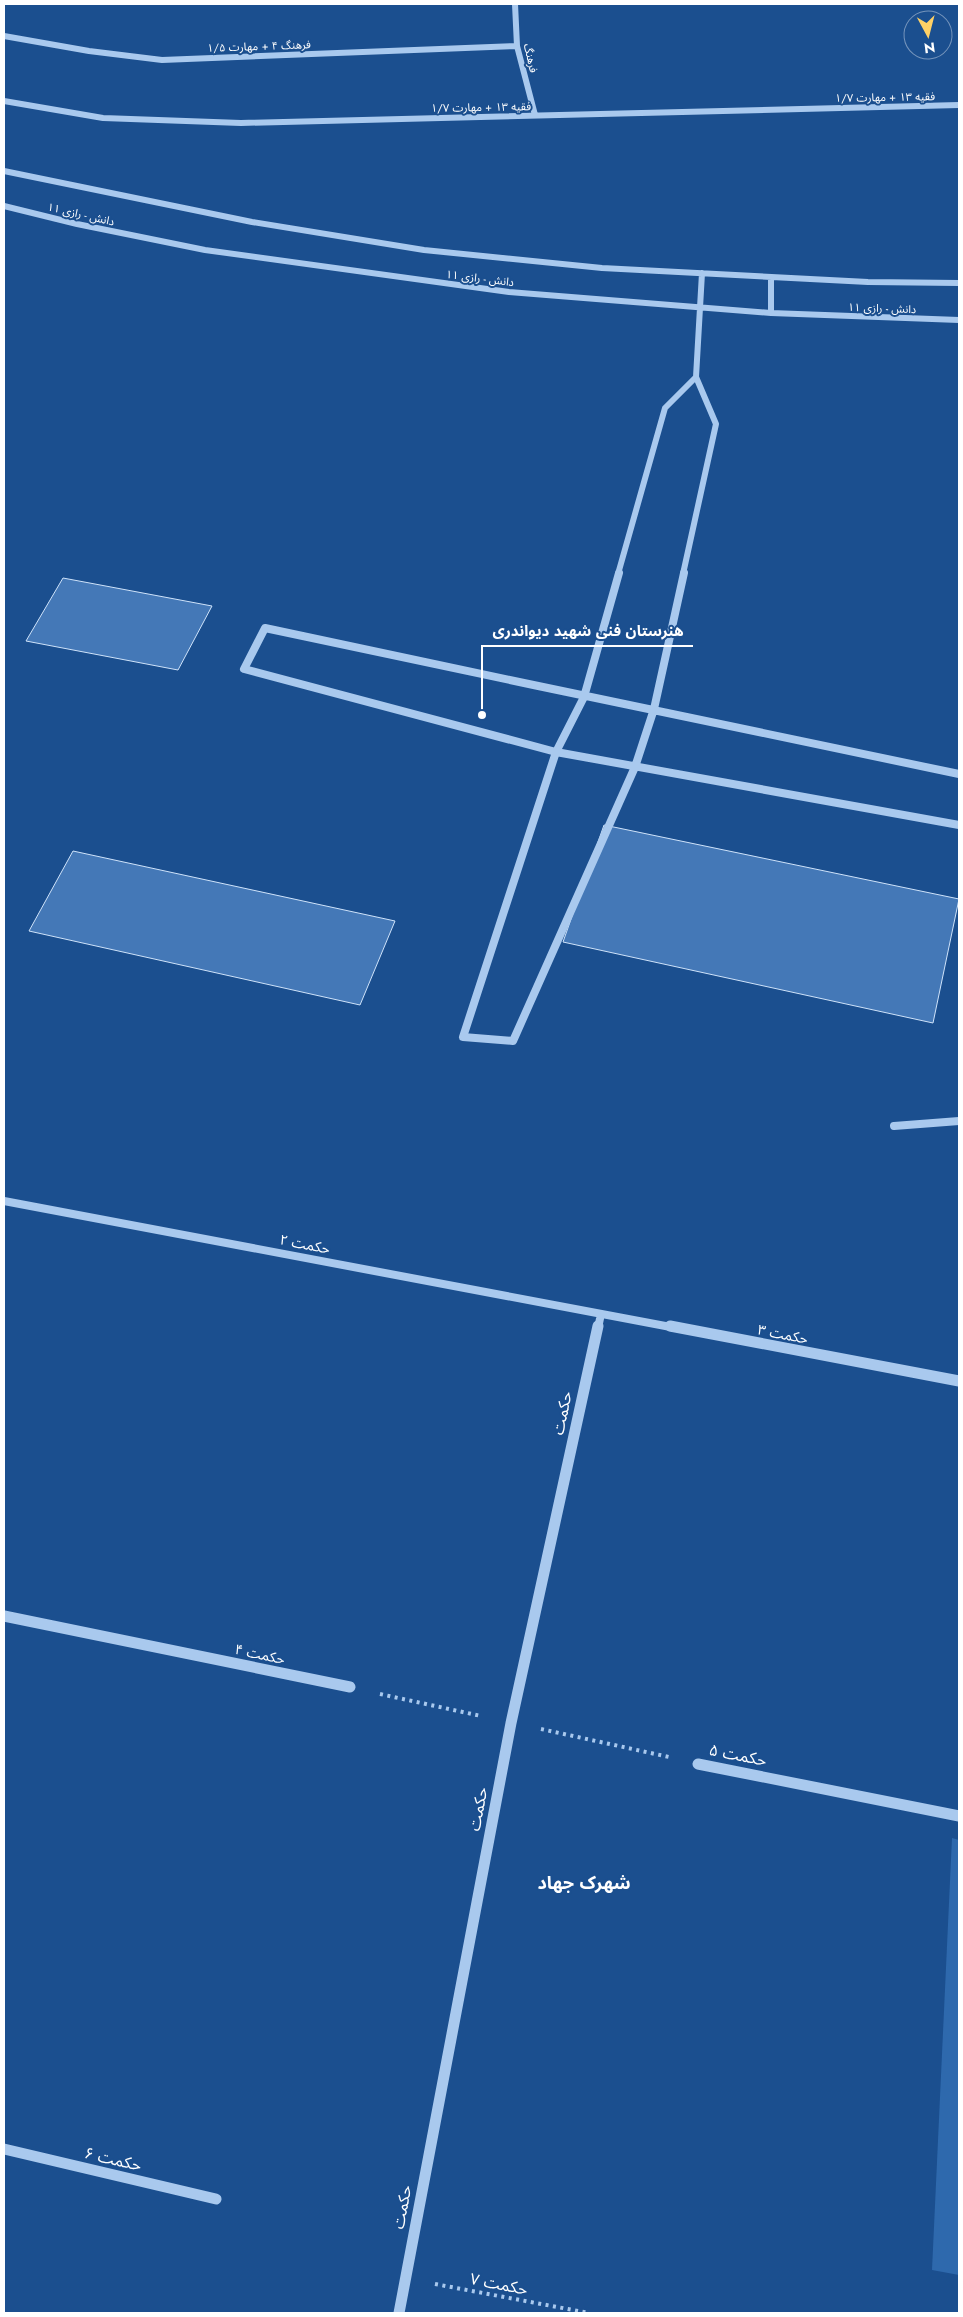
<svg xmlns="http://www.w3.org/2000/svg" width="963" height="2317" font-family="Jost,'Noto Sans Arabic',sans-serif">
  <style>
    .green { fill: #2e69ad }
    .building { fill: #4478b7; stroke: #cfe3fa }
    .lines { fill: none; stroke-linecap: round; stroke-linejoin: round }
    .path { stroke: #a9c9ee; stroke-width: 4; stroke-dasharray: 3 4.5; stroke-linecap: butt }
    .minor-far2 { stroke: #a9c9ee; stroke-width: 6 }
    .minor-far1 { stroke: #a9c9ee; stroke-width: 8 }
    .minor { stroke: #a9c9ee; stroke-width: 11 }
    .labels { text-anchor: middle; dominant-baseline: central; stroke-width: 4; stroke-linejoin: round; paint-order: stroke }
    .far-street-label { font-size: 11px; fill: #fff; stroke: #1b4f8f }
    .street-label { font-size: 14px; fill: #fff; stroke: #1b4f8f }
    .near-street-label { font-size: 16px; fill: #fff; stroke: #1b4f8f }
    .near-neighbourhood-label { font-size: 18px; font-weight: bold; fill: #fff; stroke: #1b4f8f }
    .leader { fill: none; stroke: #fff; stroke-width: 2 }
    .callout-dot { fill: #fff; stroke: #1b4f8f; stroke-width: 2 }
    .callout-label { font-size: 15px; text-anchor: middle; font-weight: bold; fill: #fff; stroke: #1b4f8f; stroke-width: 4; stroke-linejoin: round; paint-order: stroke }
  </style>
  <rect width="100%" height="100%" fill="#1b4f8f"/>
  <path class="green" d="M952,1838L959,1840V2275L932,2270Z"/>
  <path class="building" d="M63,578L212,606L178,670L26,641Z
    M604,825L959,899L933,1023L563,942Z
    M73,851L395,921L360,1005L29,931Z"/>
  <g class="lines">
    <path class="path" d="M380,1694L481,1716
      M541,1729L669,1757
      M435,2284L589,2313"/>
    <path class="minor-far2" d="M515,4L517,46L535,115
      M4,36L89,51L162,60L517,46
      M4,101L103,118L241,123L959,105
      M4,171L252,222L424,250L602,268L868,282L959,283
      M4,206L77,224L205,250L509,292L771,313L959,320
      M771,277V313
      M696,377L702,273
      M618,574L665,408L696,377
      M683,574L716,424L696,377"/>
    <path class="minor-far1" d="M619,573L584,697L556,752L463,1037L513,1041L635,767L654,709L684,573
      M959,774C728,725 496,678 265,628L244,669L556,752L959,825
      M894,1126L959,1121
      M4,1201L676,1328
      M598,1328L601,1314"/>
    <path class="minor" d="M670,1326L959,1381
      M4,1616L350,1687
      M698,1764L959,1816
      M4,2149L216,2199
      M399,2313L511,1723L598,1326"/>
  </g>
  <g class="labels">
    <g class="far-street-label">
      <text transform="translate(259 46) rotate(-2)">فرهنگ ۴ + مهارت ۱/۵</text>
      <text transform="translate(531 58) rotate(77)">فرهنگ</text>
      <text transform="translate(885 97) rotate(-1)">فقیه ۱۳ + مهارت ۱/۷</text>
      <text transform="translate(481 107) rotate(-1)">فقیه ۱۳ + مهارت ۱/۷</text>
      <text transform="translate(81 214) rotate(13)">دانش - رازی ۱۱</text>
      <text transform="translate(480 278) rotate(7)">دانش - رازی ۱۱</text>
      <text transform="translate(882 308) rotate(2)">دانش - رازی ۱۱</text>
    </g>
    <g class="street-label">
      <text transform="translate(305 1244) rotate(11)">حکمت ۲</text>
      <text transform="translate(783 1334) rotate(11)">حکمت ۳</text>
      <text transform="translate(260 1654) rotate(12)">حکمت ۴</text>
    </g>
    <g class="near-street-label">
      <text transform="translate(562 1413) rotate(-78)">حکمت</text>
      <text transform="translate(738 1755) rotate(11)">حکمت ۵</text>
      <text transform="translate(478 1809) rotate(-79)">حکمت</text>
      <text transform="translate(113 2159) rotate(13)">حکمت ۶</text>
      <text transform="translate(402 2207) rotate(-79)">حکمت</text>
      <text transform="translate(499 2284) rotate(11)">حکمت ۷</text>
    </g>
    <g class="near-neighbourhood-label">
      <text x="584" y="1883">شهرک جهاد</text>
    </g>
  </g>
  <path class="leader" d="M482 715L482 646H693"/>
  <circle class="callout-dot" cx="482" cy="715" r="5"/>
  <g class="callout-label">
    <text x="588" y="636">هنرستان فنی شهید دیواندری</text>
  </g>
  <rect width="963" height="2317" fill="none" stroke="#ffffff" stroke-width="10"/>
  <g transform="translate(928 35) rotate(173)"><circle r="24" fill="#1b4f8f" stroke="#7695bc"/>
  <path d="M0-4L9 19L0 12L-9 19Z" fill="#ffd166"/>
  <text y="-8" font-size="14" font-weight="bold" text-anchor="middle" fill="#ffffff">N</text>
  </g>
</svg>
